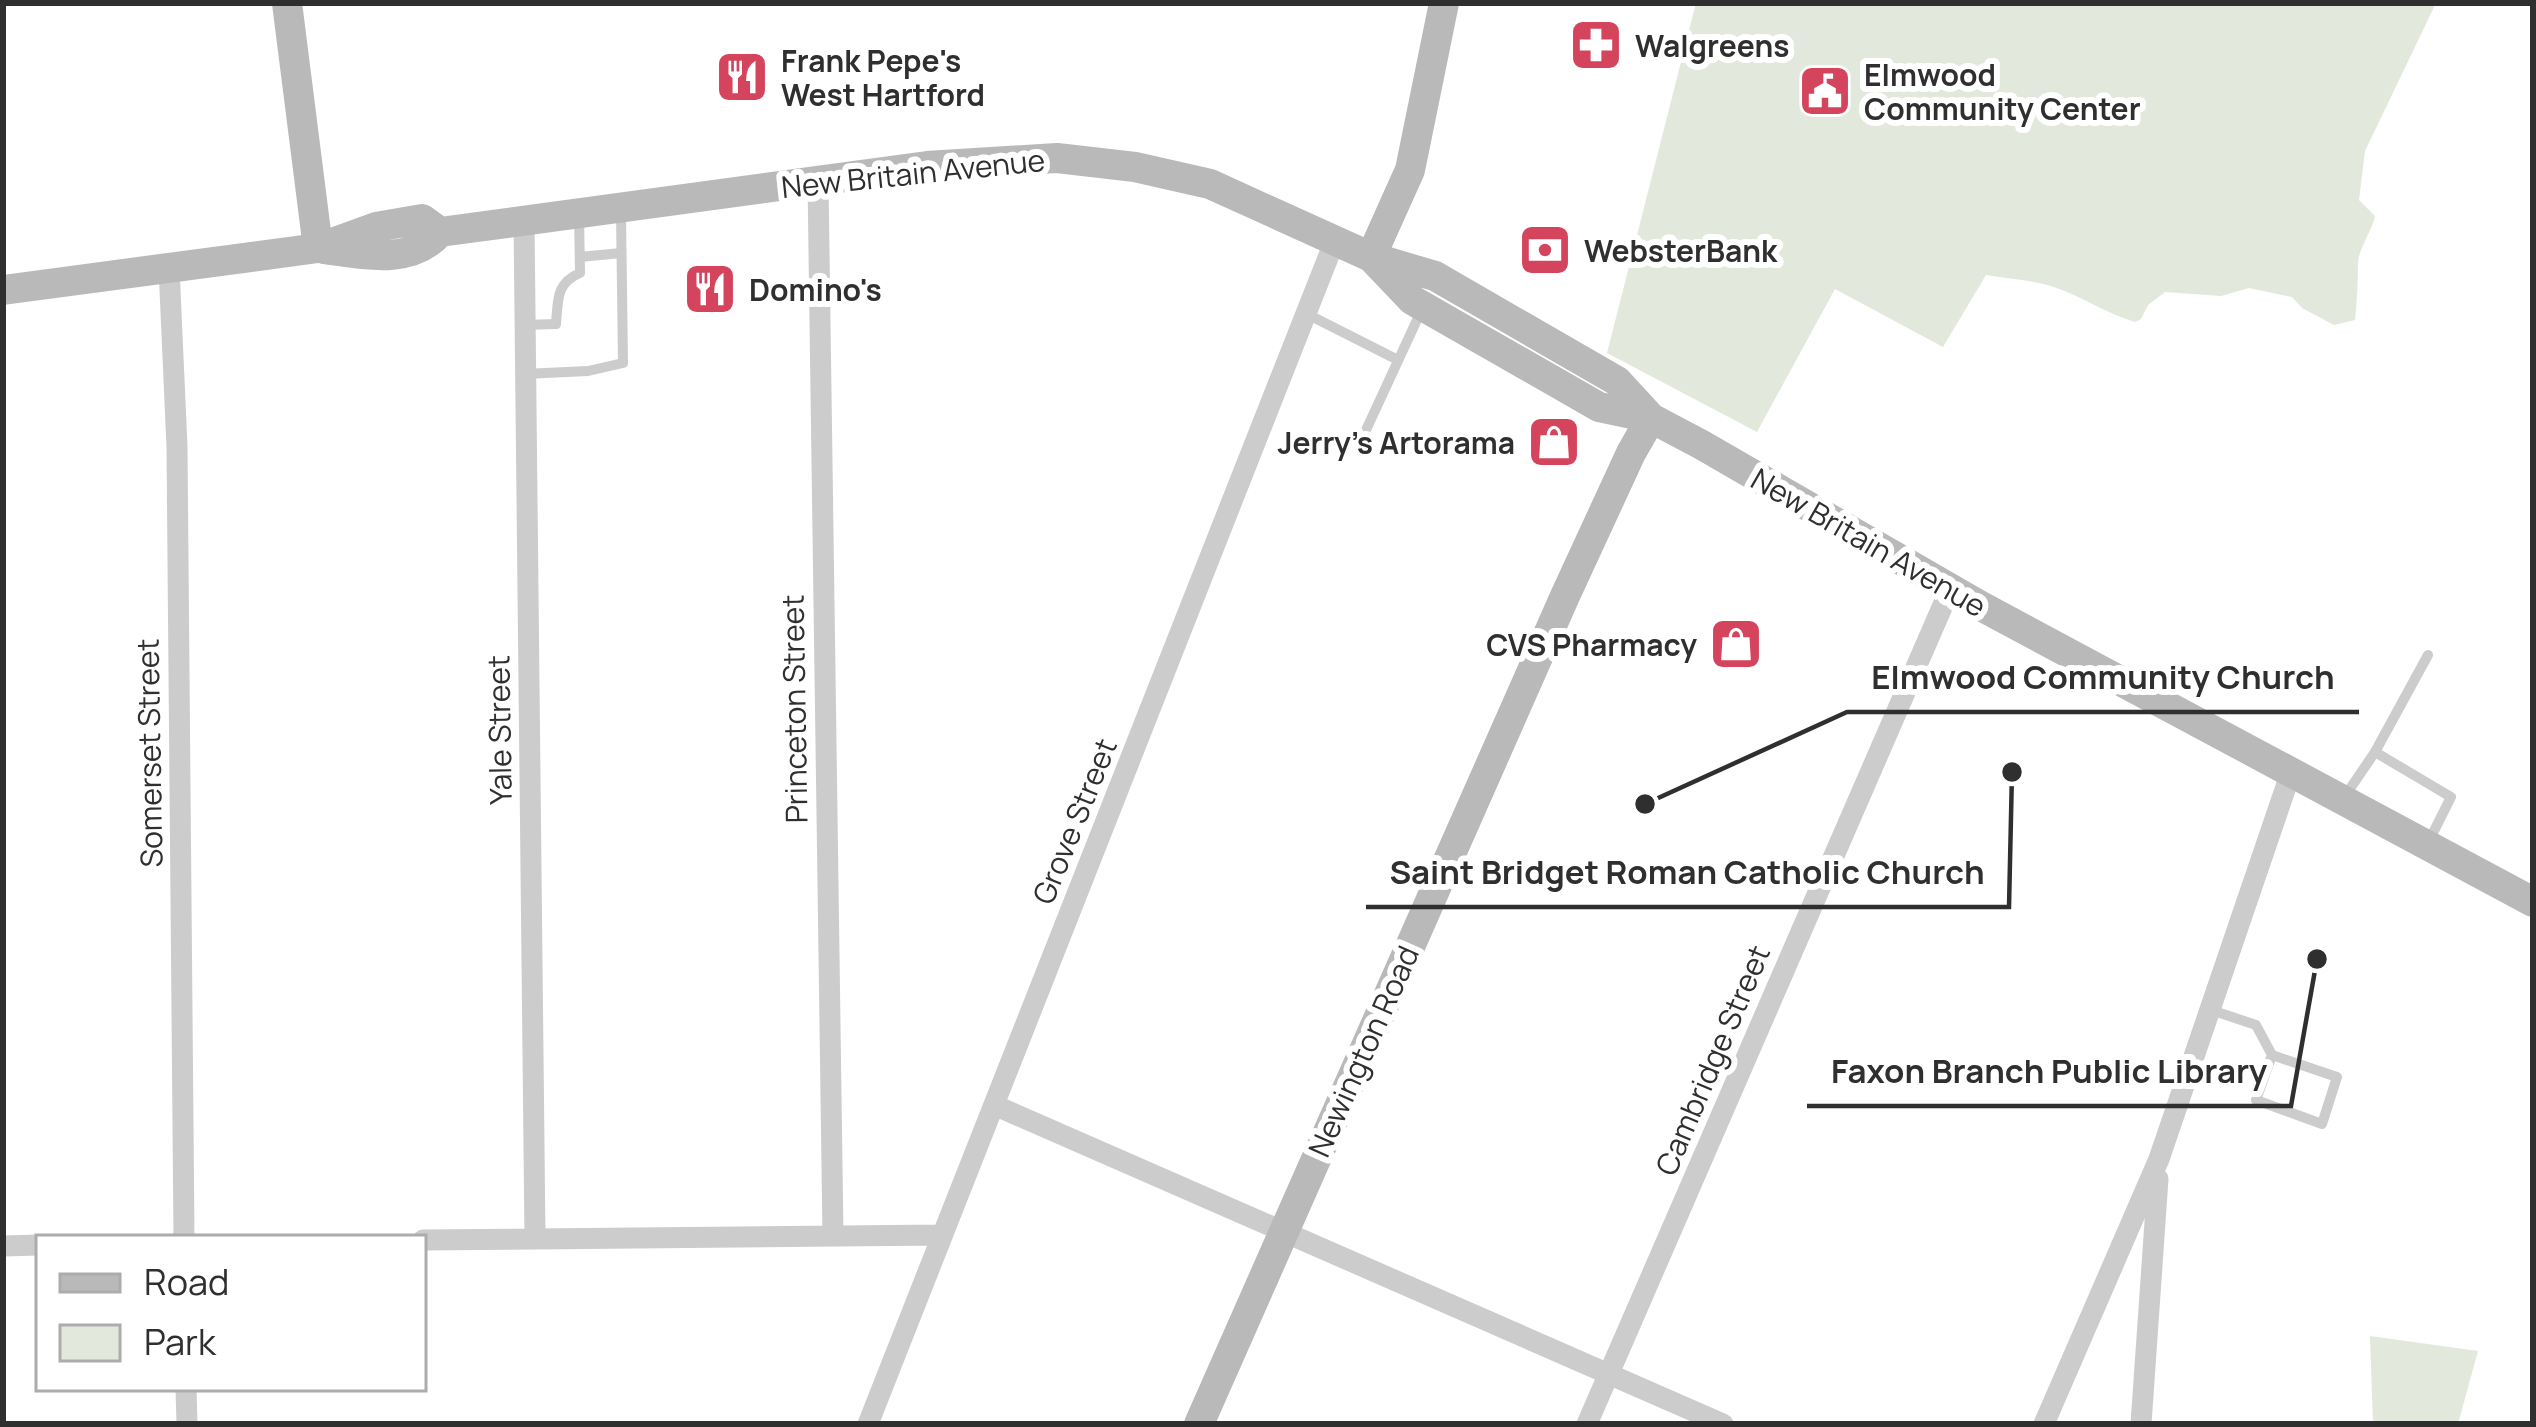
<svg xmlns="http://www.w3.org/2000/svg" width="2536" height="1427" font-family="Manrope,sans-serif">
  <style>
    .green { fill: #e3e8dc }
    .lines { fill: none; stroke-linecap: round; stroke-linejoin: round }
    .lane { stroke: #ccc; stroke-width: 10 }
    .street { stroke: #ccc; stroke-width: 21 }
    .secondary { stroke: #b9b9b9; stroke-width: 30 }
    .labels { text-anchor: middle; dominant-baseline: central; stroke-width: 12; stroke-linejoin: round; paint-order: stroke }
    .poi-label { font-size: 30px; font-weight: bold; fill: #2f2f2f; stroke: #fff; text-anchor: start }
    .street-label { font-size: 30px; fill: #2f2f2f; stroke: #fff }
    .leader { fill: none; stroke: #2f2f2f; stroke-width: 4.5 }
    .callout-dot { fill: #2f2f2f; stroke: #fff; stroke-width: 4.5 }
    .callout-label { font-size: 33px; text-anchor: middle; font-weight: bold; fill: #2f2f2f; stroke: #fff; stroke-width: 12; stroke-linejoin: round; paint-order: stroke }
  </style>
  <rect width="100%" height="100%" fill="#fff"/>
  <path class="green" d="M1696,3H2436L2365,151L2359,200L2375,216C2372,231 2359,248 2358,262C2358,282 2357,300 2355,320L2334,325L2302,308L2292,297L2249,288L2221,296L2165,292L2148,305L2141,319L2135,322C2107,314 2083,297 2054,287C2033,280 2008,279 1986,275L1943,347L1835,289L1757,432L1607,353Z
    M2370,1336L2478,1351L2458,1424H2373Z"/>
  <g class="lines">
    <path class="lane" d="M580,257L621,253
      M1307,314L1398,360
      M524,325L556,324C558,300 556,283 580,273L579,214
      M524,374L588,371L623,363L621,214
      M1360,443L1422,309
      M2375,752L2428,655
      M2343,799L2375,752L2451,797L2428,843
      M2211,1010L2256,1025L2272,1055L2337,1077L2322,1124L2256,1100L2272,1055"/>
    <path class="street" d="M818,181L833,1236
      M524,221L535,1239
      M169,267L177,447L184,1238
      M994,1105L1723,1424
      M423,1240L942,1235
      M3,1246L39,1245
      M186,1388L187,1424
      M868,1424L1335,240
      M1587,1424L1950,589
      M2044,1424L2159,1159L2290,775
      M2141,1424L2158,1179"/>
    <path class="secondary" d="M287,3L318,248
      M324,249C363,254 411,266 440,232
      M1371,257L1412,300L1599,407L1651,418L1702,445L1979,605L2533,902
      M1371,257L1410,170L1444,3
      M3,290L318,248L376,227L422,219L440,232L927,166L1057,158L1135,167L1210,184L1371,257L1435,276L1617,381L1651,418
      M1199,1424L1565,596L1631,453L1651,418"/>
  </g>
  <defs>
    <g id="pharmacy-square" transform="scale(2.7)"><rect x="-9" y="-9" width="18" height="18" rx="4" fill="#d4445c" stroke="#fff"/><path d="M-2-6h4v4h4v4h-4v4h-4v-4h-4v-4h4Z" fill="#fff"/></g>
    <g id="restaurant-square" transform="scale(2.7)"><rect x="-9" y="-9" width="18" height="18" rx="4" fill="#d4445c" stroke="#fff"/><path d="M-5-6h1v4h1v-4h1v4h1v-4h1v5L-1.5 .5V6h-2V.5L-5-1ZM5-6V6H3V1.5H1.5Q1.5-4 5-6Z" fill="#fff"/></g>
    <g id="civic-square" transform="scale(2.7)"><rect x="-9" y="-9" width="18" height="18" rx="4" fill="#d4445c" stroke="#fff"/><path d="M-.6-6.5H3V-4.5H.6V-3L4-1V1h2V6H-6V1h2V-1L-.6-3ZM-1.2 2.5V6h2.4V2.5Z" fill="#fff"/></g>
    <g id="bank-square" transform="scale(2.7)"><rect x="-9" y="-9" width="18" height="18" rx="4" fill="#d4445c" stroke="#fff"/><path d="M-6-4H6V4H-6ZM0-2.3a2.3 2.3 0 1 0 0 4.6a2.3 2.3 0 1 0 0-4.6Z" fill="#fff"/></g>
    <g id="shop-square" transform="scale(2.7)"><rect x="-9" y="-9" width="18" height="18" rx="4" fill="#d4445c" stroke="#fff"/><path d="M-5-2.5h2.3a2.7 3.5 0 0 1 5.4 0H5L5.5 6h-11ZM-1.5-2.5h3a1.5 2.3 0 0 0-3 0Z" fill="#fff"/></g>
  </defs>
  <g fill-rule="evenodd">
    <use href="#pharmacy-square" x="1596" y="45"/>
    <use href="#restaurant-square" x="742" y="77"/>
    <use href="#civic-square" x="1825" y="91"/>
    <use href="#bank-square" x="1545" y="250"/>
    <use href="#restaurant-square" x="710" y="289"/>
    <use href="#shop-square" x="1554" y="442"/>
    <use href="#shop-square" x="1736" y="644"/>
  </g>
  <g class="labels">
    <g class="poi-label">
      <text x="1635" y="45">Walgreens</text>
      <text x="781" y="60">Frank Pepe's<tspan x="781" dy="34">West Hartford</tspan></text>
      <text x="1864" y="74">Elmwood<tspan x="1864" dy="34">Community Center</tspan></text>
      <text x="1584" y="250">WebsterBank</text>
      <text x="749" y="289">Domino's</text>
      <text x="1515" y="442" text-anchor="end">Jerry's Artorama</text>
      <text x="1697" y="644" text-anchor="end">CVS Pharmacy</text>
    </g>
    <g class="street-label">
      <text transform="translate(913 173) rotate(-6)">New Britain Avenue</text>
      <text transform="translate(1869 542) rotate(30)">New Britain Avenue</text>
      <text transform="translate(794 709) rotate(-91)">Princeton Street</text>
      <text transform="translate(499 730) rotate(-91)">Yale Street</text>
      <text transform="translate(149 753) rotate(-91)">Somerset Street</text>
      <text transform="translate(1074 821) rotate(-68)">Grove Street</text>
      <text transform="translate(1363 1051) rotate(-66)">Newington Road</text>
      <text transform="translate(1712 1060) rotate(-67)">Cambridge Street</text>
    </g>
  </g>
  <path class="leader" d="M1645 804L1847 712H2359M2012 772L2009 907H1366M2317 959L2291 1106H1807"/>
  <g class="callout-dot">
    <circle cx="1645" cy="804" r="12"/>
    <circle cx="2012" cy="772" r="12"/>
    <circle cx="2317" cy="959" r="12"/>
  </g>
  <g class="callout-label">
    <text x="2103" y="689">Elmwood Community Church</text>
    <text x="1687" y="884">Saint Bridget Roman Catholic Church</text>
    <text x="2049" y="1083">Faxon Branch Public Library</text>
  </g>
  <rect width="2536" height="1427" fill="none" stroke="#2f2f2f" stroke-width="12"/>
  <rect x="36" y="1235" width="390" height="156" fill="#ffffff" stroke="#acacac" stroke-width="3"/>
  <rect x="60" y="1274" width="60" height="18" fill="#b9b9b9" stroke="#acacac" stroke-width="3"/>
  <text x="144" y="1295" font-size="36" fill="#2f2f2f">Road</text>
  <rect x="60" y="1325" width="60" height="36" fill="#e3e8dc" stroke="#acacac" stroke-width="3"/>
  <text x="144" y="1355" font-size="36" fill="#2f2f2f">Park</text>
</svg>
